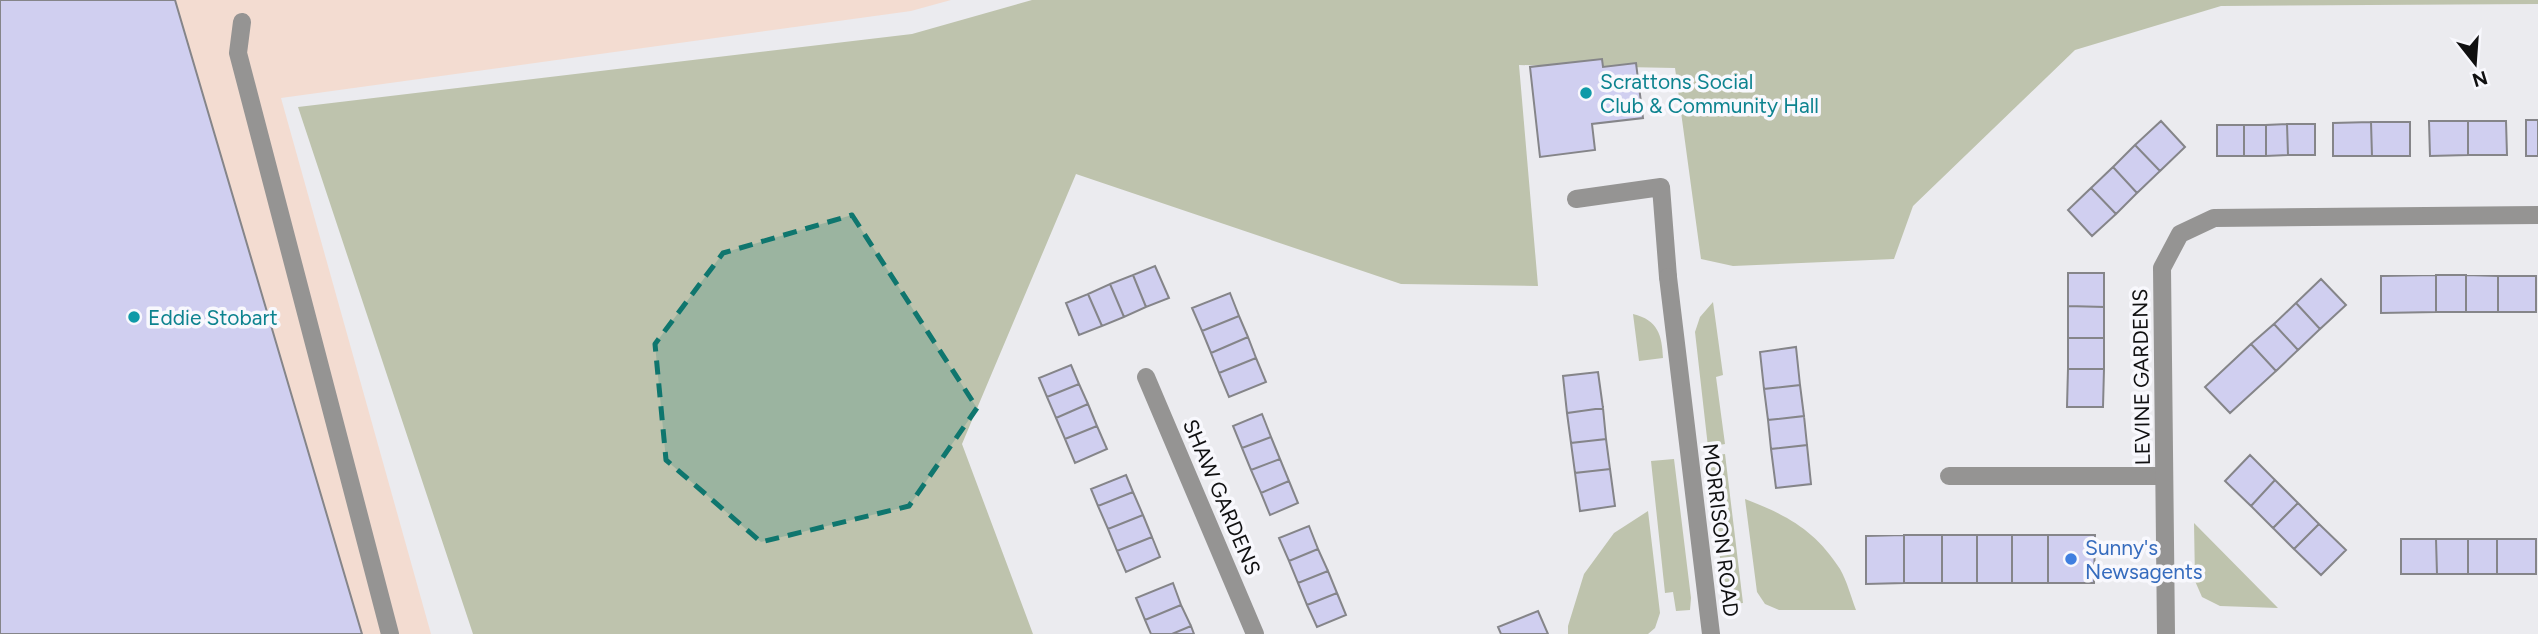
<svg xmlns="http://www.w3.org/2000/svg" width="2538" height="634" font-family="Figtree,sans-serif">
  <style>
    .industrial { fill: #f3dcd1 }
    .green { fill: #bec3ad }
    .building { fill: #d0cff0; stroke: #858589; stroke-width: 2 }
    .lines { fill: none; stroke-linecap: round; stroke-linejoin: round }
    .lane { stroke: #959493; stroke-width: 18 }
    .street { stroke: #959493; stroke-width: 18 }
    .marked { fill: #0f766e; fill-opacity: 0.2; stroke: #0f766e; stroke-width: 5; stroke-dasharray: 14 9; stroke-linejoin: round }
    .culture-dot { fill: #0f9aa8; stroke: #f8f8fd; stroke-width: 2.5 }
    .shop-dot { fill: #3f7fe0; stroke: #f8f8fd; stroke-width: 2.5 }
    .labels { text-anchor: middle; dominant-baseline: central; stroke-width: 7; stroke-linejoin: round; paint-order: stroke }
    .culture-label { font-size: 21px; fill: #0d838f; stroke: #f8f8fd; text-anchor: start }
    .street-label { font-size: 21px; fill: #101011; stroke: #f8f8fd }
    .shop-label { font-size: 21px; fill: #366cbe; stroke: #f8f8fd; text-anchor: start }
  </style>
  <rect width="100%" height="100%" fill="#ebebef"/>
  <path class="industrial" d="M0,0H951L911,11L281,98L431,634H0Z"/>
  <path class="green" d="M1032,0H2538V4L2221,6L2075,50L1913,206L1894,259L1733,266L1701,259L1675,68L1519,65L1538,286L1401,284L1076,174L962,444L1033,634H473L298,107L912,34Z
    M1713,302L1723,375L1716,377L1725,444L1708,447L1695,332L1700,317Z
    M1633,314C1658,320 1662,335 1663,358L1639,361Z
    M1725,454L1743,603L1732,604L1723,586L1709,456Z
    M1674,459L1691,598L1690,610L1676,611L1673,592L1665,593L1651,461Z
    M1745,499C1787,515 1815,530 1840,569C1847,581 1851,597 1856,610H1779L1765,604L1757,592Z
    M1648,511L1660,613L1655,628L1648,634H1568V626L1584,574L1614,533Z
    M2194,523L2278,608L2220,606L2202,597L2195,581Z"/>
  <path class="building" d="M0,0H175L362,634H0Z
    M1602,59L1603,67L1636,63L1643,118L1592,124L1595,150L1540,157L1530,67Z
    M2526,120H2538V156H2526Z
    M2161,121L2185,147L2160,171L2135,145Z
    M2429,121H2468V155L2430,156Z
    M2468,121H2506L2507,155H2468Z
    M2371,122H2410V156H2372Z
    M2371,122L2372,156H2333V123Z
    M2287,124H2315V155H2288Z
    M2287,124L2288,155L2266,156V125Z
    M2217,125H2244V156H2217Z
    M2244,125H2266V156H2244Z
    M2135,145L2160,171L2137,193L2113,167Z
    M2113,167L2137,193L2116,214L2091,188Z
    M2091,188L2116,214L2092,236L2068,210Z
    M1155,266L1169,298L1146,307L1133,275Z
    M2068,273H2104V307L2068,306Z
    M1133,275L1146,307L1124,317L1110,284Z
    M2436,275V312L2381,313V276Z
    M2436,275H2466V312H2436Z
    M2466,275L2498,276V312H2466Z
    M2498,276H2536V312H2498Z
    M2321,279L2346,305L2320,329L2296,303Z
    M1110,284L1124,317L1102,326L1088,294Z
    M1230,293L1239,316L1202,331L1192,308Z
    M1088,294L1102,326L1079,335L1066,303Z
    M2296,303L2320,329L2298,350L2274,324Z
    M2068,306L2104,307V338H2068Z
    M1239,316L1248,337L1211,353L1202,331Z
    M2274,324L2298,350L2276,371L2251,344Z
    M1248,337L1256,358L1219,373L1211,353Z
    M2068,338H2104V369H2068Z
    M2251,344L2276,371L2230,413L2205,387Z
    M1796,347L1800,385L1764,389L1760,352Z
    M1256,358L1266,382L1229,397L1219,373Z
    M1071,365L1079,384L1047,397L1039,378Z
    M2068,369H2104L2103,407H2067Z
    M1598,372L1603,408L1567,413L1563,376Z
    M1079,384L1088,404L1056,418L1047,397Z
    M1800,385L1804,416L1768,420L1764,389Z
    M1088,404L1097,426L1065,439L1056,418Z
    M1603,408L1606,439L1571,443L1567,413Z
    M1262,414L1271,437L1242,448L1233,426Z
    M1804,416L1807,445L1771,449L1768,420Z
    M1097,426L1107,449L1075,463L1065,439Z
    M1271,437L1280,459L1251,470L1242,448Z
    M1606,439L1610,469L1575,473L1571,443Z
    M1807,445L1811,484L1776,488L1771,449Z
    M2250,455L2275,480L2251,506L2225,481Z
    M1280,459L1289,481L1261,493L1251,470Z
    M1610,469L1615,506L1580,511L1575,473Z
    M1126,475L1133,492L1098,506L1091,489Z
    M2275,480L2298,503L2273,528L2251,506Z
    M1289,481L1298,503L1270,515L1261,493Z
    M1133,492L1143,515L1108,529L1098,506Z
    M2298,503L2319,524L2294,549L2273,528Z
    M1143,515L1152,537L1117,551L1108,529Z
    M2319,524L2346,550L2321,575L2294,549Z
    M1309,526L1318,549L1289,561L1279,538Z
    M1904,535V583L1866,584V536Z
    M1904,535H1942V583H1904Z
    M1942,535H1977V583H1942Z
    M1977,535H2012V583H1977Z
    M2012,535H2048V583H2012Z
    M2048,535H2095L2094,583H2048Z
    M1152,537L1160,557L1126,572L1117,551Z
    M2401,539H2436L2437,574H2401Z
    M2436,539H2468V574H2437Z
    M2468,539H2497V574H2468Z
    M2497,539H2536V574H2497Z
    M1318,549L1328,571L1298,583L1289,561Z
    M1328,571L1337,593L1307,605L1298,583Z
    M1173,583L1181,605L1145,620L1136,598Z
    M1337,593L1346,615L1317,627L1307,605Z
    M1181,605L1191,626L1172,634H1151L1145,620Z
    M1538,611L1548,634H1501L1498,627Z
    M1191,626L1194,634H1172Z"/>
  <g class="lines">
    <path class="lane" d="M242,22L238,53L390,634
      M1576,199L1661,187L1668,277
      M1949,476H2164"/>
    <path class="street" d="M1668,277L1711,634
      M1146,377L1255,634
      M2166,634L2162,268L2180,234L2214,218L2538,215"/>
  </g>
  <path class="marked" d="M852,215L977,408L909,506L761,542L666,460L655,344L723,253Z"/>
  <g class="culture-dot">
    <circle cx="1586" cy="93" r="7"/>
    <circle cx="134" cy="317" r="7"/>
  </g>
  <circle class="shop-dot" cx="2071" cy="559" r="7"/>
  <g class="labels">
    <g class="culture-label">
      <text x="1600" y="81">Scrattons Social<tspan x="1600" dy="24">Club &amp; Community Hall</tspan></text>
      <text x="148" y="317">Eddie Stobart</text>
    </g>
    <g class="street-label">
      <text transform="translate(2141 377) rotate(-91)">LEVINE GARDENS</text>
      <text transform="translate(1222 497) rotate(67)">SHAW GARDENS</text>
      <text transform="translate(1721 530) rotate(83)">MORRISON ROAD</text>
    </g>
    <g class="shop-label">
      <text x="2085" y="547">Sunny's<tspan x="2085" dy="24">Newsagents</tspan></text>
    </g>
  </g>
  <g transform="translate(2475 63) rotate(163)" stroke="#f8f8fd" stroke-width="5" paint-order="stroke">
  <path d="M0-5L12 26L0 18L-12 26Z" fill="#101011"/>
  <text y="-10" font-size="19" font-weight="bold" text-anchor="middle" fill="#101011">N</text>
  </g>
</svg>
